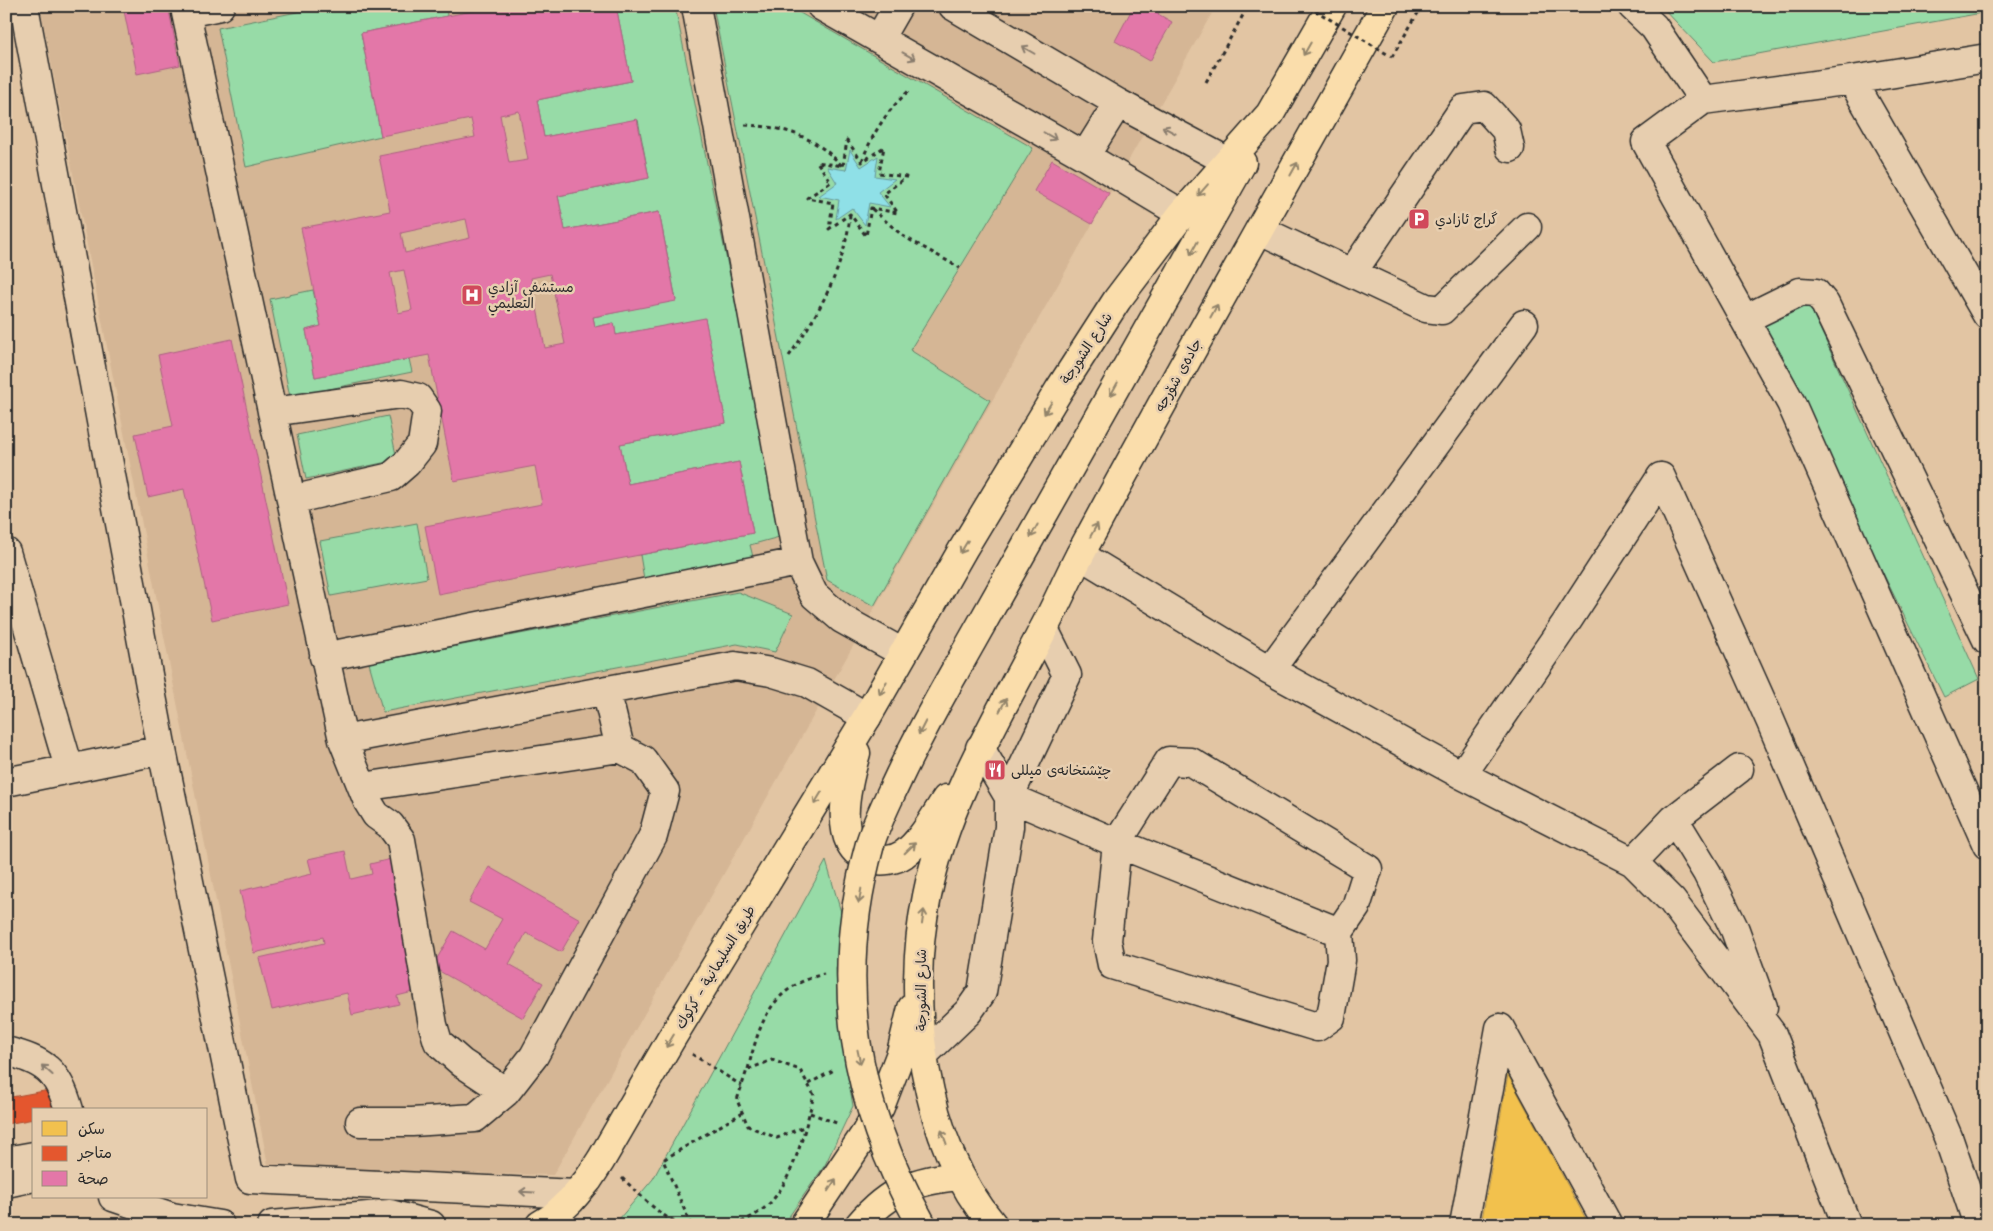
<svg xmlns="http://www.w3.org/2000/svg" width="1993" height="1231" font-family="'Shantell Sans','Playpen Sans Arabic',sans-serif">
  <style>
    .built { fill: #d5b695; fill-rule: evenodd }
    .green { fill: #97dba7; stroke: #618369 }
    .water { fill: #8fe0e7; stroke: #67989c }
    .homes { fill: #f2c14e; stroke: #b69444 }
    .shops { fill: #e4572e; stroke: #ac4a2d }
    .health { fill: #e377a8; stroke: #ac6082; fill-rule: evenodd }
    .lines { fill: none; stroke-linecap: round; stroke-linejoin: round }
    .minor-casing { stroke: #2b2b2b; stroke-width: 31 }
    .major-casing { stroke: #2b2b2b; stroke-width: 31 }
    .path { stroke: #2b2b2b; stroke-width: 3; stroke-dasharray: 4 4; stroke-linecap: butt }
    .minor { stroke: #e7ceaf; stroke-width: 28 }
    .major { stroke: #faddab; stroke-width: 28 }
    .major-bridge-casing { stroke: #2b2b2b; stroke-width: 31; stroke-linecap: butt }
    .path-bridge { stroke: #2b2b2b; stroke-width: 3; stroke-dasharray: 4 4; stroke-linecap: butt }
    .major-bridge { stroke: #faddab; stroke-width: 28 }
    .oneway { stroke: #92846b }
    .oneway2 { stroke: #897c6d }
    .labels { text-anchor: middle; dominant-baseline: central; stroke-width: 5; stroke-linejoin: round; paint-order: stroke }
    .poi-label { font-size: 14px; fill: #2b2b2b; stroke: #e7ceaf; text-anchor: start }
    .street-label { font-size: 14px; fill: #2b2b2b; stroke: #e7ceaf }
  </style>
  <rect width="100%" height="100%" fill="#e2c5a3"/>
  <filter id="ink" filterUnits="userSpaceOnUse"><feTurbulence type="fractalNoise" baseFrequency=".02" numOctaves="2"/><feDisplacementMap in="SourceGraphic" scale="10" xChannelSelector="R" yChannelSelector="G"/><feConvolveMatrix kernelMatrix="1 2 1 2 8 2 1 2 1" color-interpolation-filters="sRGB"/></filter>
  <g filter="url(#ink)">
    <path class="built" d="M40,6H327L218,28L247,167L361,33L447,16L446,6H616L631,81L537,100L545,137L637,119L649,178L558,196L565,230L659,212L676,301L593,317L595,326L614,323L616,335L705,318L726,423L620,444L627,483L739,462L753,533L640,555L753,556L749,545L783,536L675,6H713L827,580L909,351L1033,148L788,6H1216L553,1175L269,1170ZM313,290L321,326L306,330L315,377L409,359L412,372L290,397ZM738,592L775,651L737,644L384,712L369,663Z"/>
    <path class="green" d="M327,6H446L447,16L361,33L381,136L246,167L218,28Z
      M616,6H675L783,536L750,545L753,557L644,579L640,555L753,533L739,462L628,484L620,444L726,423L705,319L616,335L614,323L595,327L593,317L676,300L659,212L565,230L558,196L649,178L638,120L544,137L537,100L631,81Z
      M713,6H788L1033,148L910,350L990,400L874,606L827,580Z
      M1661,6H1987V12L1714,62Z
      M313,290L321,326L306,330L315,377L409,359L412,372L290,397L270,299Z
      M1808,302L1979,679L1944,697L1762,327Z
      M388,416L397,460L306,479L297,435Z
      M417,523L427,578L331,596L320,541Z
      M738,592L793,614L775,652L737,644L383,712L369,663Z
      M826,861L843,919L836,969L838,1016L853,1106L825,1165L783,1225H614L653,1179Z"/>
    <path class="water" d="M850,150L861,167L878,156L875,176L895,179L878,192L890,207L869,203L865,225L852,208L836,219L839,200L819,196L837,183L827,167L846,170Z"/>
    <path class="homes" d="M1508,1075L1589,1225H1481Z"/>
    <path class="shops" d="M55,1089L59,1110H34V1119L6,1124V1098Z"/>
    <path class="health" d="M123,6H168L180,65L137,74Z
      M498,6H616L631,81L537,100L544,137L637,119L649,178L558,196L565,230L659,212L676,301L593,317L595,327L614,323L616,335L705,318L726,423L620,444L628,484L739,462L753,533L438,594L425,526L542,504L535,466L454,481L429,355L315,377L306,330L321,326L301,228L390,211L379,156L475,137L471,119L381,136L361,33ZM519,111L528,160L509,163L500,115ZM466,219L470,238L405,253L401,233ZM404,270L412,310L398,313L390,273ZM550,274L565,344L545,348L531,278Z
      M1128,6H1162L1158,14L1172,22L1150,61L1115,41L1132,9Z
      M1052,160L1109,193L1092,224L1034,191Z
      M232,339L288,604L212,620L184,489L148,497L135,434L173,426L158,355Z
      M345,851L351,879L372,874L370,864L391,859L421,990L397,996L399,1004L352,1015L347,993L272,1010L259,958L324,943L323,937L254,953L240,891L312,874L308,859Z
      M489,867L580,919L561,952L526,933L509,964L543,983L523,1018L432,967L453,931L485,949L502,919L469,902Z"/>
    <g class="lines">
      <g class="minor-casing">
        <path id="minor" d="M24,6L162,750L250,1179L576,1194
          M187,6L186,13L343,740L368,802L376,815L390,825L401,840L433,1025L438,1042L462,1063L506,1092
          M696,6L798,562L814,595L842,619L903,653
          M821,6L1085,156L1182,214
          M953,6L1118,103L1227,161
          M1632,6L1654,27L1703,100
          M186,13L220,6
          M879,39L898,6
          M1987,58L1852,80L1703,100L1646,142L1791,403L1987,845
          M1852,80L1987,315
          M1085,156L1118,103
          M1260,230L1426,308L1442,310L1527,227
          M1352,273L1463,109L1484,106L1506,130L1510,148
          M1745,319L1800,292L1816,293L1825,304L1987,640
          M272,412L401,394L418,398L427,411L422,444L407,463L391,477L291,500
          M1661,477L1770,720L1948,1137L1978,1225
          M6,552L69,768
          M1080,555L1270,670L1462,775L1633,862L1672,901L1772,1034L1847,1225
          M1044,629L1067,675L1009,797L1117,843L1339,932L1341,960L1331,1017L1317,1027L1112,965L1107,941L1117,843L1169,761L1191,762L1368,869L1356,907L1339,932
          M324,657L798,562
          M1270,670L1524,324
          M343,740L735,666L771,672L807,683L867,717
          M1462,775L1566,623L1661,477
          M6,782L162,750
          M363,787L620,748
          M1674,819L1707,873L1735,930L1763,1007
          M1633,862L1674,819L1739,769
          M1500,1028L1608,1225
          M6,1051C44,1061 58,1070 69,1110
          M924,1054L968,1012L982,992L1009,827V797L980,748
          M360,1122H412L475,1118L506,1092L534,1056L653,836L665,791L643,760L620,748L606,690
          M6,1161L34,1156
          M6,1183L34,1177
          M113,1197L172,1217L220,1225
          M272,1225L390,1214L431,1225
          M1464,1225L1500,1028"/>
      </g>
      <g class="major-casing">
        <path id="major" d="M955,671L1242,163
          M856,753C848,781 829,849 871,859C882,862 895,860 904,854C922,841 934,817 946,799
          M540,1225L553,1217L571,1200L588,1180L601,1160L670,1041L867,717L963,549L1059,390L1117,300L1182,214L1270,114L1332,6
          M804,1225L865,1134L880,1107L901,1053L912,1008
          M859,1225C889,1190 915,1180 960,1176
          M993,1225C922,1140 905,1002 927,896C946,800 999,716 1043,630C1057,604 1068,577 1082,551C1180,368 1283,188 1385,6"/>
      </g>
      <path class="path" d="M1392,57L1422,6
        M1206,82L1248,6
        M745,125C785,127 815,136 842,166
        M847,140L862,162L884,147L879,173L906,177L884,194L898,213L871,208L866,236L850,214L829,229L833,203L807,198L831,182L817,162L843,166Z
        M862,161C873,132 888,109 911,89
        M872,209L903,236L960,268
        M789,356C818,315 846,266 850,214
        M692,1054L742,1086
        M748,1069C760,1021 771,987 824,974
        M808,1084L834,1070
        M810,1113L839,1124
        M622,1178C640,1194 660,1218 683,1225
        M691,1225L663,1160L742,1113
        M734,1225C747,1220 760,1213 770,1203C795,1176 805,1129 814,1095L800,1070L772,1060L747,1070L737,1100L748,1126L777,1138L806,1126"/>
      <use href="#minor" class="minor"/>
      <use href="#major" class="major"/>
      <g class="major-bridge-casing">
        <path id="major-bridge" d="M922,1225C853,1102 832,981 870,844C876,824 886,804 895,785C913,746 934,708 955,671"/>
      </g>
      <path class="path-bridge" d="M1308,6L1392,57"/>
      <use href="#major-bridge" class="major-bridge"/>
    </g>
    <defs><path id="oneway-shaft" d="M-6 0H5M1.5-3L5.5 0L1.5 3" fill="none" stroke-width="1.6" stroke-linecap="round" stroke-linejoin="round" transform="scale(1.25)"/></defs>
    <g class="oneway">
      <use href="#oneway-shaft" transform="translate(1307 49) rotate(120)"/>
      <use href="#oneway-shaft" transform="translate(1294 169) rotate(-61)"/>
      <use href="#oneway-shaft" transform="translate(1203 190) rotate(131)"/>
      <use href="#oneway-shaft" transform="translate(1194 248) rotate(119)"/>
      <use href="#oneway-shaft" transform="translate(1214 311) rotate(-61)"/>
      <use href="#oneway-shaft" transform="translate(1114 389) rotate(119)"/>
      <use href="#oneway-shaft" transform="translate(1048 408) rotate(121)"/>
      <use href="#oneway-shaft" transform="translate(1094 530) rotate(-61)"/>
      <use href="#oneway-shaft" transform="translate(1034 531) rotate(119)"/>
      <use href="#oneway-shaft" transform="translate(964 547) rotate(121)"/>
      <use href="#oneway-shaft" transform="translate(883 688) rotate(119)"/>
      <use href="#oneway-shaft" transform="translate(1003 705) rotate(-62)"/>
      <use href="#oneway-shaft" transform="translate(922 728) rotate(117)"/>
      <use href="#oneway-shaft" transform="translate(818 798) rotate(121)"/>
      <use href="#oneway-shaft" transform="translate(910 848) rotate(-44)"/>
      <use href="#oneway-shaft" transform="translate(860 896) rotate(100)"/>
      <use href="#oneway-shaft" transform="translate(923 917) rotate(-82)"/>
      <use href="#oneway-shaft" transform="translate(670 1041) rotate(121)"/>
      <use href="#oneway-shaft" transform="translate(859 1057) rotate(78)"/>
      <use href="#oneway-shaft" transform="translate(944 1137) rotate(-110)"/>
      <use href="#oneway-shaft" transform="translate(832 1185) rotate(-57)"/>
    </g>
    <g class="oneway2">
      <use href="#oneway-shaft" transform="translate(1028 50) rotate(-150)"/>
      <use href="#oneway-shaft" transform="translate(909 56) rotate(29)"/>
      <use href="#oneway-shaft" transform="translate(1169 130) rotate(-152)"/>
      <use href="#oneway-shaft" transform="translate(1050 136) rotate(30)"/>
      <use href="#oneway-shaft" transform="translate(47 1070) rotate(-138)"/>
      <use href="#oneway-shaft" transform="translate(527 1192) rotate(-177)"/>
    </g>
  </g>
  <defs>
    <g id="parking-square" transform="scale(1.125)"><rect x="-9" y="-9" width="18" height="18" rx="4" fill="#d1495b" stroke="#e7ceaf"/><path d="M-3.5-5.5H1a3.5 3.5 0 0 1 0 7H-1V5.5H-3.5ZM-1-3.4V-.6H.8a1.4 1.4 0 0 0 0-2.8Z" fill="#fff"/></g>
    <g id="hospital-square" transform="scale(1.125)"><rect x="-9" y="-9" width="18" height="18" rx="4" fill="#d1495b" stroke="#e7ceaf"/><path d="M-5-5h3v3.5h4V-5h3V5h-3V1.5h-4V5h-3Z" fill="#fff"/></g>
    <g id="restaurant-square" transform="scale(1.125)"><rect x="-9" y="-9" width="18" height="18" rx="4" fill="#d1495b" stroke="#e7ceaf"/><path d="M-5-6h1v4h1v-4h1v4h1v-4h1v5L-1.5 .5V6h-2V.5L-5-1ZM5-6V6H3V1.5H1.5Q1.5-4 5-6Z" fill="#fff"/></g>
  </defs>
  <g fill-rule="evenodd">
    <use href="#parking-square" x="1419" y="219"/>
    <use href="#hospital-square" x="472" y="295"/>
    <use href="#restaurant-square" x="995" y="770"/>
  </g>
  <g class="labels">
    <g class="poi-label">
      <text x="1435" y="219">گراج ئازادي</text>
      <text x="488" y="287">مستشفى آزادي<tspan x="488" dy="16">التعليمي</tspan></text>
      <text x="1011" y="770">چێشتخانەی میللی</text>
    </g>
    <g class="street-label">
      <text transform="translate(1086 348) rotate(-57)">شارع الشورجة</text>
      <text transform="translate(1178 375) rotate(-61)">جادەی شۆرجە</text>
      <text transform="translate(715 967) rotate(-59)">طريق السليمانية - كركوك</text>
      <text transform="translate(921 990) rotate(-90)">شارع الشورجة</text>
    </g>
  </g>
  <rect width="1993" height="1231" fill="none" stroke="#e7ceaf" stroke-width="25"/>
  <rect x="12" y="12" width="1968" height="1206" fill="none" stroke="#2b2b2b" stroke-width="2" filter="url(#ink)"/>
  <rect x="32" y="1108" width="175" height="90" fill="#e7ceaf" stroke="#9c8d7a"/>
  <rect x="42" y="1121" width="25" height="15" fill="#f2c14e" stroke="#9c8d7a"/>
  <text x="78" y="1134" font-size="15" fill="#2b2b2b">سكن</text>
  <rect x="42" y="1146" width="25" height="15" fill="#e4572e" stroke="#9c8d7a"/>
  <text x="78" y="1158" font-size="15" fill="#2b2b2b">متاجر</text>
  <rect x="42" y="1171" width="25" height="15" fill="#e377a8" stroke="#9c8d7a"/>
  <text x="78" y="1184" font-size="15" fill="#2b2b2b">صحة</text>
</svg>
